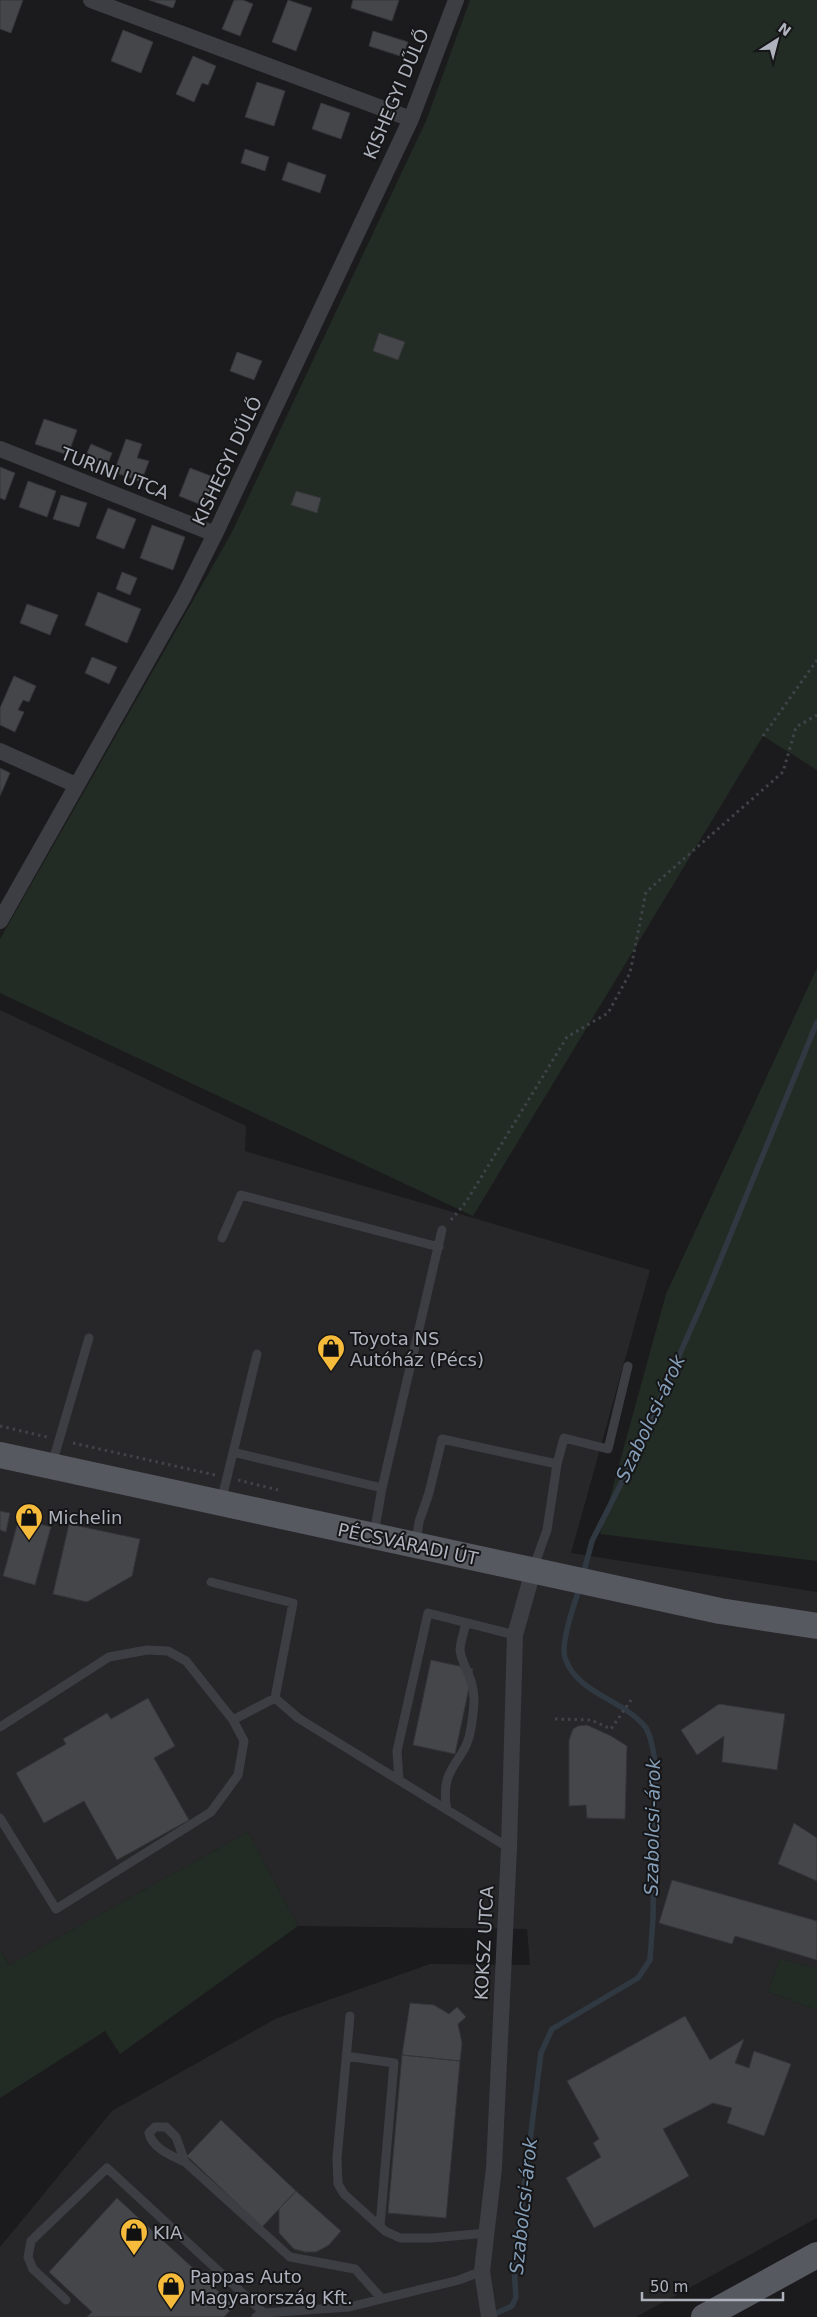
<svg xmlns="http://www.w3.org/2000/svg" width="817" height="2317" font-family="'DejaVu Sans',sans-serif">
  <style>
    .built { fill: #27272a }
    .green { fill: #222c24 }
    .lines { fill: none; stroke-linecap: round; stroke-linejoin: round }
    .stream { stroke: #303942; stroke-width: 5.5 }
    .building { fill: #45464a; stroke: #353539 }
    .path { stroke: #414349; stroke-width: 3; stroke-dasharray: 2.5 4; stroke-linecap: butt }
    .service { stroke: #3d3e44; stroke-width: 9 }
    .minor { stroke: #3d3e44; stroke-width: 16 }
    .primary { stroke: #575961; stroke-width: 26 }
    .labels { text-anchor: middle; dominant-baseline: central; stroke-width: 4; stroke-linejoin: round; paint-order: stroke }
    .street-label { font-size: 18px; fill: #adb2bd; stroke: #161618 }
    .poi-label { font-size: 18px; fill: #adb2bd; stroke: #161618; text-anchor: start }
    .water-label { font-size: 19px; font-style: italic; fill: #849eb8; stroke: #161618 }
  </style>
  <rect width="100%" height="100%" fill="#1b1b1d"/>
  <path class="built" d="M0,1010L246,1126L245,1151L650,1270L571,1553L817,1592V1968L780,1959L768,1992L817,2010V2218L636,2317H0V2247L112,2111L275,2019L430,1964L530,1965L527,1929L298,1926L248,1832L9,1965L0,1949Z"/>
  <path class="green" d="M470,0H817V770L763,736L473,1216L0,993V939L231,534L426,121Z
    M817,968V1561L600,1534L666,1294Z
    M248,1832L298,1926L120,2054L105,2031L0,2098V1949L9,1965Z
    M780,1959L817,1968V2010L768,1992Z"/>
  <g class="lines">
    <path class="stream" d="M583,1575L592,1541L637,1452L710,1285L817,1022
      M490,2316L512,2306L516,2297L514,2268L541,2053L552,2029L638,1978L650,1960L653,1918L655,1762C653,1751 652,1738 646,1728C625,1700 577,1694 565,1658C560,1643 575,1602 580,1586"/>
  </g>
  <path class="building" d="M0,0H23L11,33L0,29Z
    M149,0H176L173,8Z
    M234,0H243L253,4L240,36L222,29Z
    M288,0L312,8L296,51L272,42Z
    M353,0H399L392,21L351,8Z
    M123,30L153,42L141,73L111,61Z
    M373,31L408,42L403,57L369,46Z
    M193,56L216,66L208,85L202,83L194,102L176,94Z
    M257,82L285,91L274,126L245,117Z
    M321,103L350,113L341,139L312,129Z
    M245,149L269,157L265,171L241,163Z
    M288,162L326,175L320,193L282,180Z
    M379,333L405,342L398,360L373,351Z
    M237,352L262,361L254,380L230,371Z
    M44,419L77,430L68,455L35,444Z
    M126,439L142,444L137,458L149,461L141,482L114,472Z
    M91,444L112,453L106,469L84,460Z
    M0,467L15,473L5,500L0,498Z
    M190,468L216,478L204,506L179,496Z
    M28,481L56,491L47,517L19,507Z
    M296,491L321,498L317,513L291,505Z
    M61,495L87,503L79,527L53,519Z
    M108,508L136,519L124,549L96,538Z
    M152,525L185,537L173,570L140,558Z
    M122,572L137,578L130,595L116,589Z
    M98,592L141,609L127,643L85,625Z
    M27,604L58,615L50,635L20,623Z
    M92,657L117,667L109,684L85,673Z
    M14,676L36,686L29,702L23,700L18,710L24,712L15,732L0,725V708Z
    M0,768L10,773L0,796Z
    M0,1511L10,1513L6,1532L0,1530Z
    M19,1518L51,1527L35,1585L3,1576Z
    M69,1524L140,1539L132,1576L87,1602L53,1594Z
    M431,1660L473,1669L455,1754L413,1745Z
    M148,1698L175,1746L154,1758L189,1820L117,1860L84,1801L44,1823L16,1773L66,1744L63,1739L107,1713L111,1719Z
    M719,1704L785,1714L777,1770L722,1762L724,1736L697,1755L681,1730Z
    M587,1725L611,1736L627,1746L625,1819L587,1818L586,1805L569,1806V1740L573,1729L578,1726Z
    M794,1823L817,1838V1881L778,1864Z
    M672,1880L817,1921V1960L735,1936L732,1944L659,1923Z
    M410,2003L434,2005L449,2014L457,2007L466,2017L458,2024L462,2043L460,2061L402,2055Z
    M685,2016L710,2060L744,2039L735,2063L749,2068L754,2051L791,2064L764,2136L727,2123L732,2108L713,2103L663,2129L689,2176L594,2228L566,2178L601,2157L593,2143L599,2139L567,2081Z
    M402,2055L460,2061L446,2218L388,2213Z
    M221,2120L296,2191L262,2227L187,2156Z
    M296,2191L341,2231L329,2245L316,2252H305L294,2249L279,2233V2209Z
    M117,2198L234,2306L224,2317H87L92,2312L49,2272Z"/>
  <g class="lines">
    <path class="path" d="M763,736L817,660
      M451,1220L466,1202L567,1037L608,1013L630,973L646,892L783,772L796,727L817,715
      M0,1426L47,1437
      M73,1443L215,1475
      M238,1480L278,1490
      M555,1719L591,1720L611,1729L631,1700"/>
    <path class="service" d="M222,1238L241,1195L439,1247
      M233,1452L382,1488
      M52,1464L89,1338
      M557,1464L564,1438L608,1449L628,1366
      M221,1502L257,1354
      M374,1534L382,1488L442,1230
      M416,1543L419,1522L429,1493L442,1439L557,1464L547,1530L533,1569
      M211,1582L293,1603L275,1698L298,1718L509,1848
      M233,1720L275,1698
      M0,1727L109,1657L147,1650L168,1651L186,1661L233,1720L244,1741L238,1775L211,1812L56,1909L0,1818
      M399,1780L397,1751L428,1613L515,1635
      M447,1810C438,1765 467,1762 471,1728C473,1714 476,1699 472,1685C470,1674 460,1660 460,1649C461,1640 464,1631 466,1623
      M350,2016L337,2158L338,2184L344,2194L385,2231L400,2238H432L487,2233
      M346,2056L394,2063L380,2226
      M185,2162L176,2137L166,2127H155L149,2133C152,2148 172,2156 185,2162L290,2257L355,2269L382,2299
      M66,2300L33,2269L28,2257L31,2241L107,2168L264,2313
      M256,2317L264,2313L349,2307L459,2280L482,2271"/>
    <path class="minor" d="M91,0L411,119
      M0,449L215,534
      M0,751L76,785
      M0,921L184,596L215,534L411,119L456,0
      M489,2317L482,2271L494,2168L509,1848L515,1635L533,1571"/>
    <path class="primary" d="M0,1455L720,1611L817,1626
      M704,2317L817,2255"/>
  </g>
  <defs>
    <g id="shop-pin" transform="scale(1.4375)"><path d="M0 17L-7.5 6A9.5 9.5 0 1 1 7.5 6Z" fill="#f6bb3a" stroke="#161618"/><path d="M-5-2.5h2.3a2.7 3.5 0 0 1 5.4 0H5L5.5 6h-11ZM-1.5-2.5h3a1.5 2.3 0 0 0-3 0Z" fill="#111"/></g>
  </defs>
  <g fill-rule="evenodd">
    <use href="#shop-pin" x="331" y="1348"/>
    <use href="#shop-pin" x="29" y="1517"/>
    <use href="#shop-pin" x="134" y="2232"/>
    <use href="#shop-pin" x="171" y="2286"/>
  </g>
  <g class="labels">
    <g class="street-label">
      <text transform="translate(396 94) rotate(-67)">KISHEGYI DŰLŐ</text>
      <text transform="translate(227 461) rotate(-65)">KISHEGYI DŰLŐ</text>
      <text transform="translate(115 473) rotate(21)">TURINI UTCA</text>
      <text transform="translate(408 1544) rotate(12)">PÉCSVÁRADI ÚT</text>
      <text transform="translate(484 1943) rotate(-87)">KOKSZ UTCA</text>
    </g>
    <g class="poi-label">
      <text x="350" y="1338">Toyota NS<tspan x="350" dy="21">Autóház (Pécs)</tspan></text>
      <text x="48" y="1517">Michelin</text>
      <text x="153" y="2232">KIA</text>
      <text x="190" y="2276">Pappas Auto<tspan x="190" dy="21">Magyarország Kft.</tspan></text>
    </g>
    <g class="water-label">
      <text transform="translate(650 1418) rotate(-65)">Szabolcsi-árok</text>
      <text transform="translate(652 1827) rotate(-89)">Szabolcsi-árok</text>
      <text transform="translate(523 2206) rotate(-84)">Szabolcsi-árok</text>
    </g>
  </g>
  <g transform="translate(777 40) rotate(36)" stroke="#161618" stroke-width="4" paint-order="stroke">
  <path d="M0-4L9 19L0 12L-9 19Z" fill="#adb2bd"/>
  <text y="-8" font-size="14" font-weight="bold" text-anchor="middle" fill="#adb2bd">N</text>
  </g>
  <path d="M642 2292v8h141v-8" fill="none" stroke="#adb2bd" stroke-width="2.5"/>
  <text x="650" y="2292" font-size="15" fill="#adb2bd" stroke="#161618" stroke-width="4" paint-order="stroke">50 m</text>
</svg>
